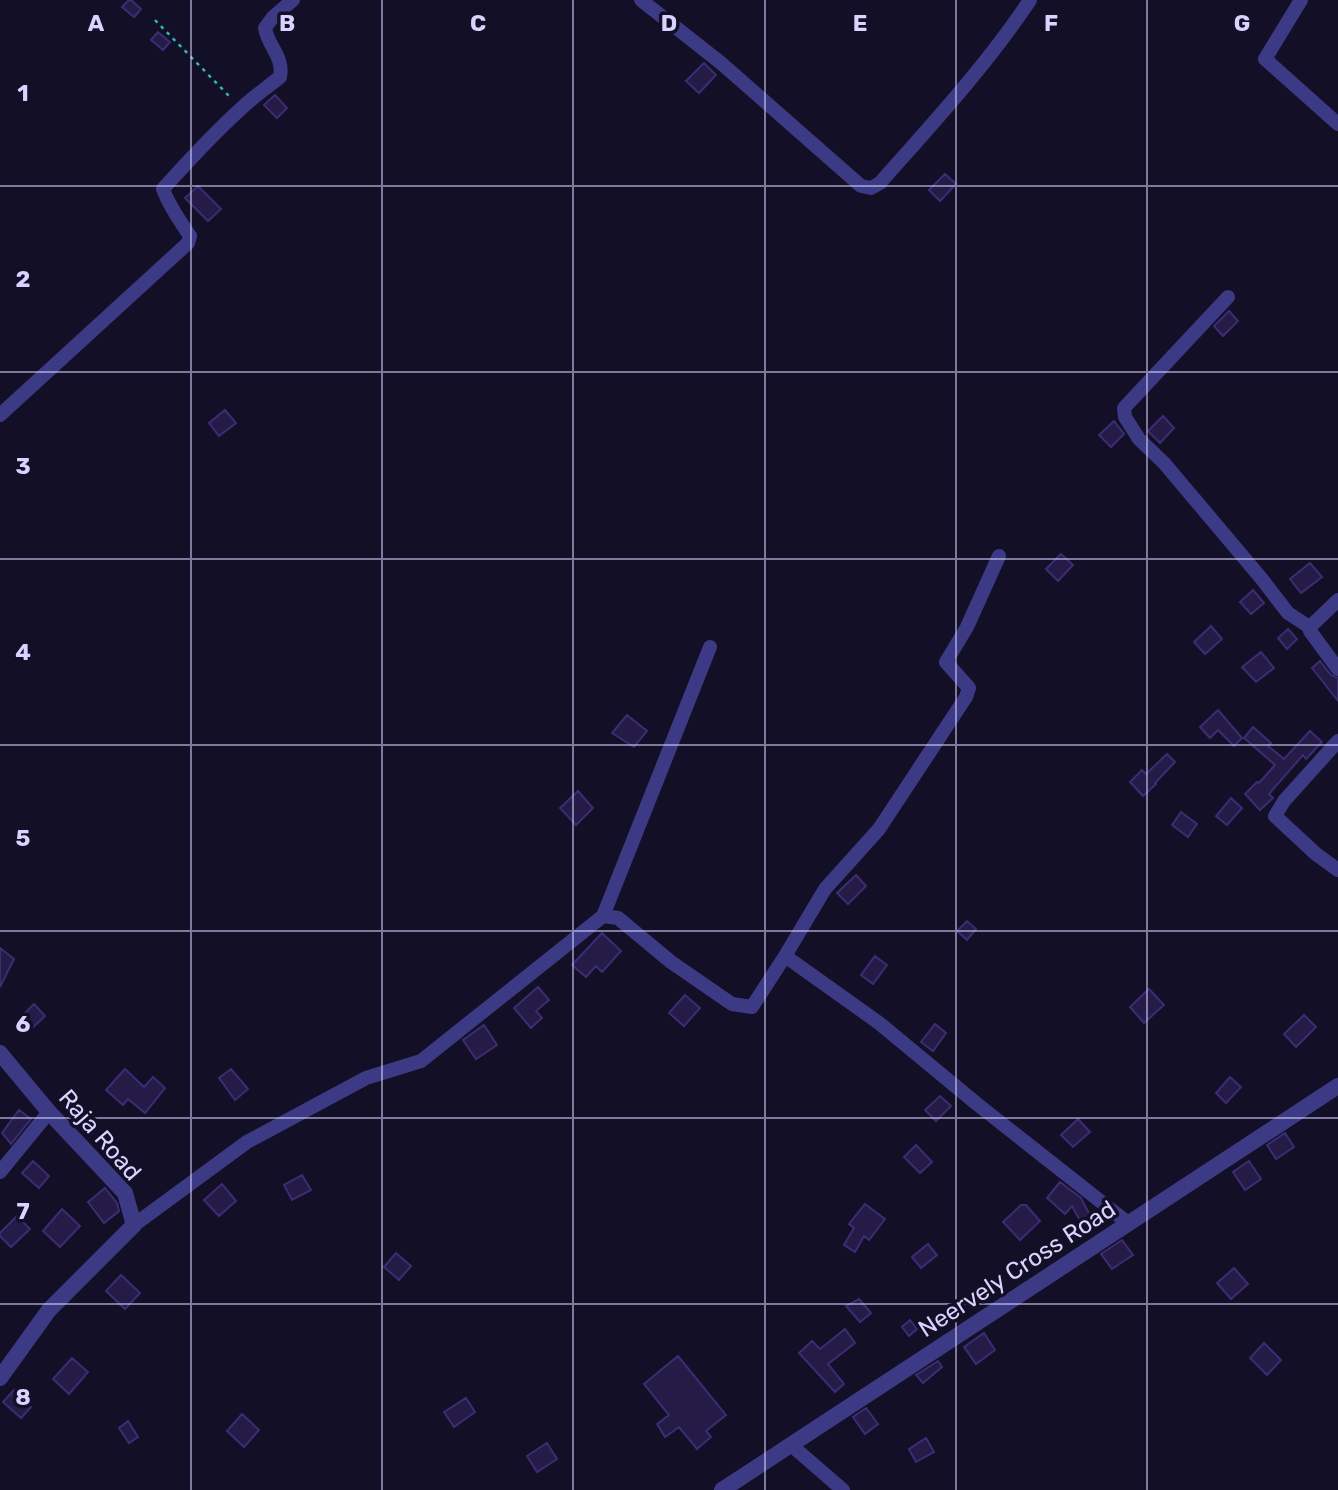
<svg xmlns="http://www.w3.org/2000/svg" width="1338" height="1490" font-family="Rubik,sans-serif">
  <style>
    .building { fill: #241b47; stroke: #3b2d73; stroke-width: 2 }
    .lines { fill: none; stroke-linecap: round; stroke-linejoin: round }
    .path { stroke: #2fb8b0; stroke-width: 2.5; stroke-dasharray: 3.5 5; stroke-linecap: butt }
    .minor { stroke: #3d3a85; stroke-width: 14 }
    .tertiary { stroke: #3d3a85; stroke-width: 16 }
    .grid { fill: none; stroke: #d9d4ff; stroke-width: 2; stroke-opacity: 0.55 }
    .labels { text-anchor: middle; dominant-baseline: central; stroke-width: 7; stroke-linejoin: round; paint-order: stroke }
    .street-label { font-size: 24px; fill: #d9d4ff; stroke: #130f26 }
    .grid-label { font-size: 23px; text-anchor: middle; font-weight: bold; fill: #d9d4ff; stroke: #130f26; stroke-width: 7; stroke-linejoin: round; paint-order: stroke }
  </style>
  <rect width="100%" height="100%" fill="#130f26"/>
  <path class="building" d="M129,0H131L141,9L134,17L122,7Z
    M158,32L170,42L163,50L151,40Z
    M704,63L716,75L699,93L686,81Z
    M275,95L287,108L277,118L264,105Z
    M945,174L956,184L940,201L929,190Z
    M198,186L221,209L208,221L185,198Z
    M1229,311L1238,321L1223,336L1214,326Z
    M225,410L236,423L219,436L209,423Z
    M1163,416L1174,428L1160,443L1148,431Z
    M1114,421L1124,434L1111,447L1099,435Z
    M1061,554L1073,565L1058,581L1046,569Z
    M1310,563L1322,577L1301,593L1290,579Z
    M1253,590L1264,603L1251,614L1240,602Z
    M1211,626L1222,639L1205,654L1194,642Z
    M1288,629L1297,639L1287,649L1278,638Z
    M1261,652L1274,668L1256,682L1242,667Z
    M1320,661L1331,675L1338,678V701L1312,668Z
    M1218,710L1242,738L1234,746L1218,730L1210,738L1200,727Z
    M627,715L647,731L634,747L612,733Z
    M1253,727L1271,743L1268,746L1284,759L1310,731L1322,742L1306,759L1303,755L1269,794L1273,798L1260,810L1245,794L1257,782L1259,783L1275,765L1244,738Z
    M1167,754L1175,762L1155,783L1156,784L1143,796L1130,782L1142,770L1146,774Z
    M578,791L593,808L576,825L560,808Z
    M1231,798L1242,808L1227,825L1216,816Z
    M1181,812L1197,824L1188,837L1172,825Z
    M856,875L866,886L848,904L837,893Z
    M967,921L976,929L967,940L957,931Z
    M602,933L621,951L602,972L596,966L586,977L572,965Z
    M0,948L14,959L0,987Z
    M875,956L887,965L873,984L861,975Z
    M538,987L549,1000L536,1011L542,1018L531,1028L514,1008Z
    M1149,989L1164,1005L1144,1023L1130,1007Z
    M685,995L700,1008L684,1026L669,1013Z
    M34,1004L45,1016L28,1032L17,1021Z
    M1304,1015L1316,1027L1296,1047L1284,1034Z
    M935,1024L946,1033L933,1051L921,1042Z
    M484,1025L497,1045L476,1059L463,1040Z
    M125,1069L144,1087L153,1077L165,1088L145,1113L128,1099L123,1105L106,1090Z
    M231,1069L248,1089L235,1100L219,1078Z
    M1230,1077L1241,1087L1226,1103L1216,1093Z
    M940,1096L951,1106L936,1121L925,1110Z
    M19,1110L31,1119L11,1144L2,1133Z
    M1078,1119L1090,1132L1073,1147L1061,1135Z
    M1285,1133L1294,1147L1276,1159L1267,1145Z
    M916,1145L932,1162L920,1173L904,1157Z
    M33,1161L49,1176L39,1188L22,1173Z
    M1249,1161L1261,1179L1245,1190L1233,1172Z
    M302,1175L311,1190L292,1200L284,1185Z
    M1060,1182L1081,1198L1093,1221L1083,1226L1072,1206L1065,1214L1047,1198Z
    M222,1184L236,1201L219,1216L204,1200Z
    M105,1188L117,1203L119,1211L104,1223L88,1202Z
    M865,1204L885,1219L869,1240L864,1236L855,1252L844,1245L854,1228L849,1224Z
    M1021,1205H1026L1040,1221L1020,1240L1003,1222Z
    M62,1209L80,1226L60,1247L43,1231Z
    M17,1216L30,1229L11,1247L0,1236V1233Z
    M1122,1240L1133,1255L1112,1269L1101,1254Z
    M928,1244L937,1255L921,1268L912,1257Z
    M396,1253L411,1266L399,1280L384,1267Z
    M1234,1268L1248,1284L1231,1299L1217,1283Z
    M121,1275L140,1293L125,1309L106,1291Z
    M859,1299L871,1313L860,1322L846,1306Z
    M910,1320L917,1329L909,1336L902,1327Z
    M845,1329L855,1343L828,1364L844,1384L835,1392L799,1353L812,1341L820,1349Z
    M984,1333L995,1350L976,1364L964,1347Z
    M1264,1343L1281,1360L1267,1375L1250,1358Z
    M678,1356L726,1415L706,1431L711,1437L697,1449L679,1427L665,1437L657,1424L669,1415L644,1384Z
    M72,1358L88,1372L69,1394L53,1379Z
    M938,1361L942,1367L923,1383L916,1375Z
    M14,1390L31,1407L21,1418L3,1402Z
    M466,1398L475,1412L454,1427L444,1412Z
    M866,1408L878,1424L865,1434L853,1417Z
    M242,1414L259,1430L244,1447L227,1431Z
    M128,1421L138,1437L129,1443L119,1428Z
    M926,1438L934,1452L916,1462L909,1449Z
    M547,1443L557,1459L537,1472L527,1456Z"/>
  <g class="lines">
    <path class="path" d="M155,20L232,99"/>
    <path class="minor" d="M641,0L721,63L861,186L871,188L880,183C933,123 986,66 1030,0
      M1301,0L1265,59L1338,124
      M1228,297L1124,408L1125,417L1139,439L1164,463L1261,578L1288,613L1311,628
      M0,415L188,243L190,236C180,221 169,206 163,189C189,160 216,131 245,105C256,95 269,86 280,77C284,56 268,47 265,28L273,17L293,0
      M1338,600L1312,625L1310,631L1338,669
      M1338,741L1284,801L1275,816L1316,854L1338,870
      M603,916L710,647
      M785,956L879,1023L977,1104L1128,1223
      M0,1172L49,1112
      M134,1225L247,1142L366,1078L421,1061L603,916L618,918L671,962L732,1004L752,1007L785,956L825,889L879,829L966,697L969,688L946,662L967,627L999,556
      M791,1445L843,1490"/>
    <path class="tertiary" d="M0,1053L49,1112L125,1193L134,1225L49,1310L0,1378
      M722,1490L1338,1086"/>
  </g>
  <path class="grid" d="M191,0V1490M382,0V1490M573,0V1490M765,0V1490M956,0V1490M1147,0V1490M0,186H1338M0,372H1338M0,559H1338M0,745H1338M0,931H1338M0,1118H1338M0,1304H1338"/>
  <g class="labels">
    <g class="street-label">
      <text transform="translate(100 1135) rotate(49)">Raja Road</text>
      <text transform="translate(1017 1269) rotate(-33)">Neervely Cross Road</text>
    </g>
  </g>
  <g class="grid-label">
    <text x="96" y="31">A</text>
    <text x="287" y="31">B</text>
    <text x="478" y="31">C</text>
    <text x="669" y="31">D</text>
    <text x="860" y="31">E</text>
    <text x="1051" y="31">F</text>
    <text x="1242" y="31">G</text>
    <text x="23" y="101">1</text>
    <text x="23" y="287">2</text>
    <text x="23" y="474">3</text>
    <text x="23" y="660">4</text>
    <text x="23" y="846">5</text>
    <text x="23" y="1032">6</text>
    <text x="23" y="1219">7</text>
    <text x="23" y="1405">8</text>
  </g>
</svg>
